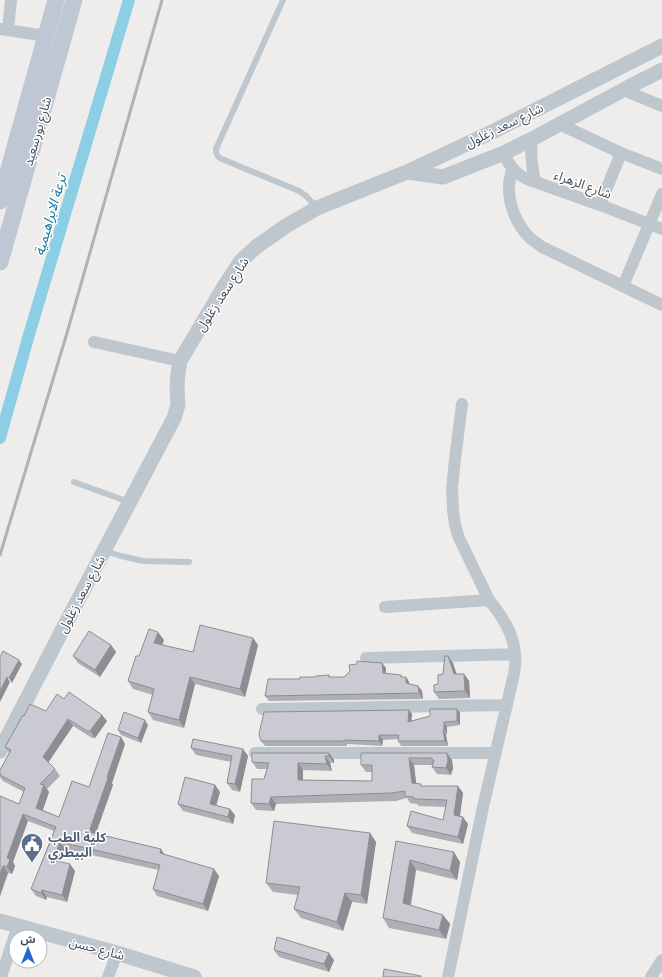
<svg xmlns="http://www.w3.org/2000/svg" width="662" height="977" font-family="Ubuntu,'Noto Sans Arabic',sans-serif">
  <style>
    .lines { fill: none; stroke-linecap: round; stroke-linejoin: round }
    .canal { stroke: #8ccfe5; stroke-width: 12 }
    .service { stroke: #bec6ce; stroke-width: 6 }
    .minor { stroke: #bec6ce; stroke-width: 12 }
    .tertiary { stroke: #bec6ce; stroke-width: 15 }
    .secondary { stroke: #bec7d3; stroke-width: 17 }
    .rail { stroke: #afb2b7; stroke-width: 3 }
    .wall { fill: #aeafb5 }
    .shaded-wall { fill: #8d8e93 }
    .building { fill: #cacbd2; stroke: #8d8e93 }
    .labels { text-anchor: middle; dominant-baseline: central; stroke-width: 3; stroke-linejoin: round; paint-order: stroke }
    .street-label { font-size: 13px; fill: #464f59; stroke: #fff }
    .service-label { font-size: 13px; font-weight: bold; fill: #4e5e75; stroke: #fff; text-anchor: start }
    .water-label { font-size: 14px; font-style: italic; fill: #157a9d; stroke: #fff }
  </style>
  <rect width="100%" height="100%" fill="#efedec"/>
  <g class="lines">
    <path class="canal" d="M0,438L28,338L129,0"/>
    <path class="service" d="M283,0L216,149C216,154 217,157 222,159L299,191L306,196L317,208
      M74,482L129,502
      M105,551L121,556L143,561L189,562"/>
    <path class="minor" d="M0,29L46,36
      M8,30L11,0
      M623,90L662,106
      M559,124L621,153L662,169
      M532,139C530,154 532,167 535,182
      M504,153C509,166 515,173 527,179L600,205L662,229
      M512,169C511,174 510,179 509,184C508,204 516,224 530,238C534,241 538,244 542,247L662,305
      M600,205L621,153
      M623,286L662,194
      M94,342L180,361
      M462,404L455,459L452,488L453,510L455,525L459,538L489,600
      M385,607L489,600C502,616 514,634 515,655C516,661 515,668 514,674L483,807L448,977
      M366,658L515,654
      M262,709L507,705
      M255,753H496
      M1,977L18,926
      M108,977L117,953
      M651,977L662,960"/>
    <path class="tertiary" d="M407,172L443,177L504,153L532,139L623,90L662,70
      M0,751L69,617L174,418L178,405L177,387L178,374L180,361L225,285L241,261L256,247L286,226L317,208L407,172L494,131L662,46
      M0,921L117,953L194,977"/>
    <path class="secondary" d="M0,201L56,0
      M0,262L74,0"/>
    <path class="rail" d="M0,555L67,333L162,0"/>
  </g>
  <path class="wall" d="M253,638L258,645L245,697L195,684L184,728L153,720L148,712L153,695L133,689L128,681L139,656L164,640L162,645L193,652Z
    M111,645L116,652L100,677L78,663L73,656Z
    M382,663L386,668V674L401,675L402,677H406L409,682V684L418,686L422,691L423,699L269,701L265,696L300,679L329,675L330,677H344L350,671Z
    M453,663L456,674H464L469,681L470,698L439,699L434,692L443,674Z
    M409,710L412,714L411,721L460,713V725L447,727V734L446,735L448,746H401L398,741V739L383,740L382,746L347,744V746H265L261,741Z
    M46,711L102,715L107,721L95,738H92L73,726L48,762L55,769L60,776L47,789L49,792L43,810L59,817L89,787L121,737L125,744L112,783L113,785L95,834L161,849L164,854L219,876L208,911L157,896L153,889L158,870L65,849L60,862L75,871L67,902L47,897L46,900L36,896L31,889L54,831L28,821L13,862L15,866L12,874L8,873L0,896V797L19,804L24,792L3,781L0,777V770L9,753L5,747L24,716Z
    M148,725L141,743L121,735L118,730Z
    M191,748L243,749L248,756L240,792L232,790L227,783L231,762L196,755Z
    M329,753L334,760V763H330L332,771L303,770V780L372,781V772H366L361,765V753H447L452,760L453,768L451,775L437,774L432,767L433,765H414L416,784L423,786H458L463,793L460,816L468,824L463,844L412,833L407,826L443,820L446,807L419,806L417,804L410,803L407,798L396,801L276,804L274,811L256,810L251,803L264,779L267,769H257L252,762Z
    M215,785L220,792L216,805L235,815L233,824L183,811L178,804Z
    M370,833L376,842L367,904L352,902L343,931L301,918L294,909L298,895L273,892L266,883Z
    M396,841L460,862L457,880L416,870L411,906L443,915L450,924L446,939L389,928L383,918Z
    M274,950L334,960L329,972L279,957Z"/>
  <path class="shaded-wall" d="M158,632L164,640L160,651L154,643Z
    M253,638L258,645L245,697L240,689Z
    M111,645L116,652L100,677L95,670Z
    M448,656L453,663L459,681L454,674Z
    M19,660L22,664L12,683L9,678Z
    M382,663L386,668V679L383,673Z
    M464,674L469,681L470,698L465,691Z
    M7,677L10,682L0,702V691Z
    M190,677L195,684L184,728L179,720Z
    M406,677L409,682L410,689L406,683Z
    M418,686L422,691L423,699L419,693Z
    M457,709L460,713V725L457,721Z
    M409,710L412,714L411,727L408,722Z
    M102,715L107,721L95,738L90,731Z
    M68,719L73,726L48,763L43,757Z
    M145,720L148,725L141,743L138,738Z
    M444,722L447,727V734L444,729Z
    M443,731L446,735L448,746L445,741Z
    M379,735L383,740L382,746L379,741Z
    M121,737L125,744L112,783L113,785L94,839L89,832L107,777Z
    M243,749L248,756L240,792L235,784Z
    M329,753L334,760V763L329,756Z
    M447,753L452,760L453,768L451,775L446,768Z
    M325,756L330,763L332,771L327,764Z
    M409,758L414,765L417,790L412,783Z
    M298,763L303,770V787L298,780Z
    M44,785L49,792L41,815L36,808Z
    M215,785L220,792L215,810L210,804Z
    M458,786L463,793L459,822L454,815Z
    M271,797L276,804L274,811L269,804Z
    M230,809L235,815L233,824L228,817Z
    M23,814L28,821L13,862L15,866L12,874L7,867V858Z
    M463,817L468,824L463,844L458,837Z
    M370,833L376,842L367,904L361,895Z
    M60,842L65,849L58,867L53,860Z
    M161,849L165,856L160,853Z
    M454,852L460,862L457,880L450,871Z
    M410,860L416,870L409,913L403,903Z
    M70,864L75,871L67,902L62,895Z
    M3,866L8,873L0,896V875Z
    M214,869L219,876L208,911L203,904Z
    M42,890L47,897L46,900L41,893Z
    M345,893L352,902L343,931L337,922Z
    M443,915L450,924L446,939L439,930Z
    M329,953L334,960L329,972L324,964Z"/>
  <path class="building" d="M200,625L253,638L240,689L190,677L179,720L148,712L154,689L128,681L136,656H139L149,629L158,632L154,643L193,652Z
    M89,631L111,645L95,670L73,656Z
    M3,651L19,660L9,678L7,677L0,691V657Z
    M445,656H448L454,674H464L465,691L434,692V685L438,684V675L443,674Z
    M357,661L382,663L383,673L401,675V677H406V683L418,686L419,693L265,696L268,679H300V677H315L316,676L329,675V677H344L350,671L349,665L357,664Z
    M69,692L102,715L90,731H87L68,719L43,757L55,769L40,784L44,785L36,808L59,817L72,781L89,787L108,733L121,737L107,777L108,778L89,832L161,849L160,853L214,869L203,904L153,889L160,865L60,842L53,860L70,864L62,895L42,890L41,893L31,889L56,827L23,814L7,858L10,859L7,867L3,866L0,875V796L19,804L25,788L0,775V770L11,750L5,747L23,715L24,716L30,704L46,711L57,694L64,699Z
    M430,709H457V721L444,722V729L443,731L445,741H398L399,735H379V741L344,740V741H261L259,734L264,712L409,710L408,722L430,716Z
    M124,712L145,720L138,738L118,730Z
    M193,739L243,749L235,784L227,783L232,756L191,748Z
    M252,753H329V756H325L327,764L298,763V780L372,781V765H361V753H447L448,761L446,768L432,767L434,760H432V758H409L412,783L421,784V786H458L454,815L463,817L458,837L407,826L411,811L443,820L447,800L414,799V797L405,796V791L391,793L271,797L269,804L251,803L252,779H264L269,763L252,762Z
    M185,777L215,785L210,804L230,809L228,817L178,804Z
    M274,821L370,833L361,895L345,893L337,922L294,909L300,887L266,883Z
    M396,841L454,852L450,871L410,860L403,903L443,915L439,930L383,918Z
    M277,937L329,953L324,964L274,950Z
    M384,969L421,976V977H383Z"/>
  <defs>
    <g id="civic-pin" transform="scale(1.15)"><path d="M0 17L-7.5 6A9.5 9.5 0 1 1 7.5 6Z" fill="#5c6f8a" stroke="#fff"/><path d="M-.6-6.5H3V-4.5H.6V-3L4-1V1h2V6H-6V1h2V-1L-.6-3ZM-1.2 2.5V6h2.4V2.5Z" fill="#fff"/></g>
  </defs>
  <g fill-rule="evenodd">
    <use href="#civic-pin" x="32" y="844"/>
  </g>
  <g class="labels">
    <g class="street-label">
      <text transform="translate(504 125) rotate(-26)">شارع سعد زغلول</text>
      <text transform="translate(37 131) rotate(-74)">شارع بورسعيد</text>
      <text transform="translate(583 184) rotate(20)">شارع الزهراء</text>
      <text transform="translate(222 294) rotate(-57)">شارع سعد زغلول</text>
      <text transform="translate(81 594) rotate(-62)">شارع سعد زغلول</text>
      <text transform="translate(97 948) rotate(15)">شارع حسن</text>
    </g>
    <g class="service-label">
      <text x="48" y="837">كلية الطب<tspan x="48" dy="15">البيطري</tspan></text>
    </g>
    <g class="water-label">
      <text transform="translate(50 215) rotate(-74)">ترعة الابراهيمية</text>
    </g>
  </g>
  <g transform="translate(28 949)"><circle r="19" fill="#ffffff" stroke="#b5b9bd"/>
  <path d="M0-3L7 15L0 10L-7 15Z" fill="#2468d2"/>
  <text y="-6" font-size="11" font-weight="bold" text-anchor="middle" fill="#464f59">ش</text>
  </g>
</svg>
